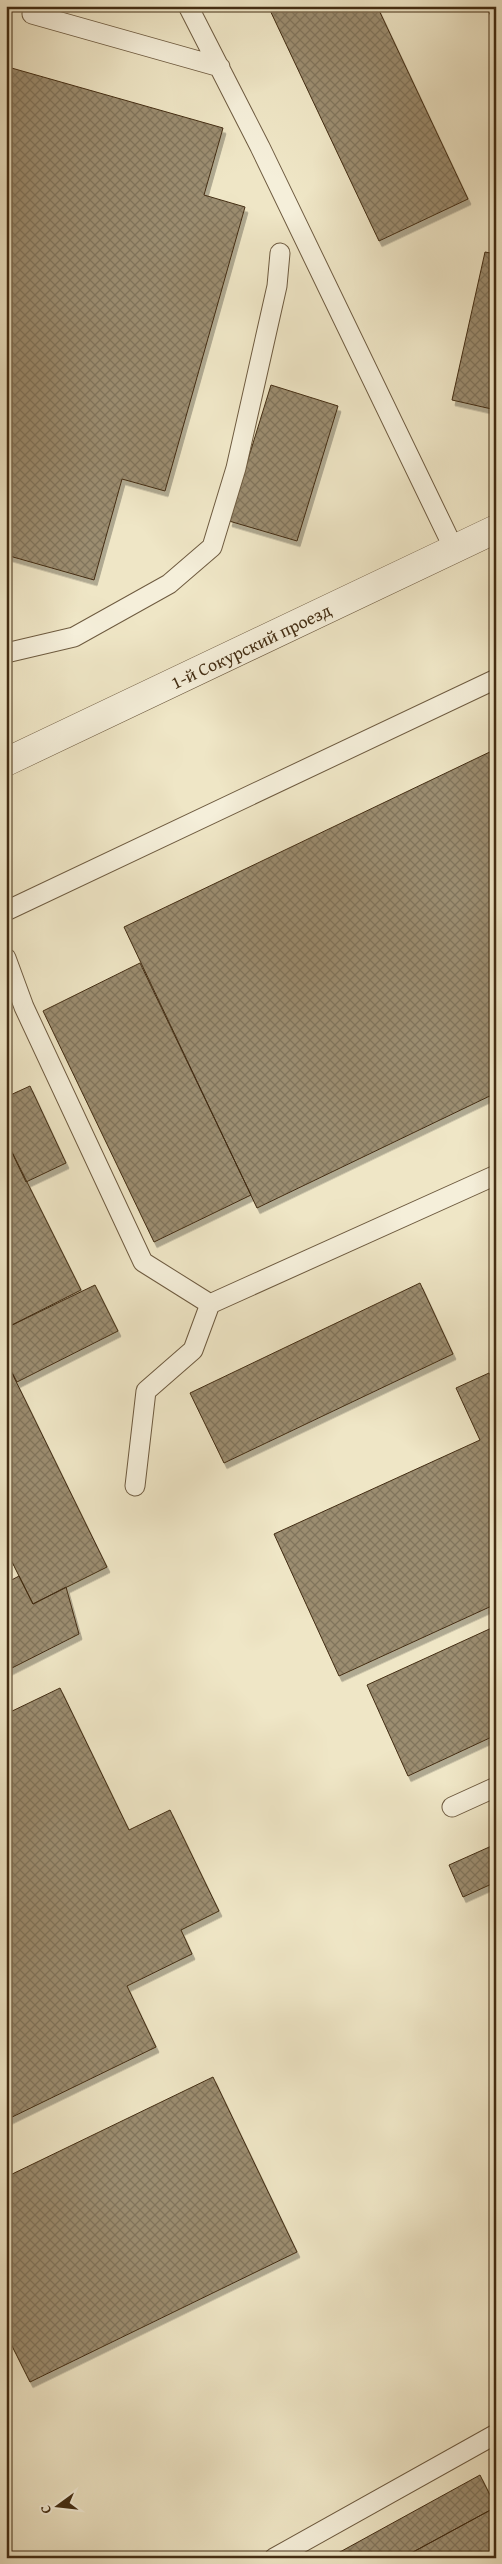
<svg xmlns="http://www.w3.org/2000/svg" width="502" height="2564" font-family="'Gentium Book Plus',serif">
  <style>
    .building { fill: url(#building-cross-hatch); stroke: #432d13; filter: url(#shadow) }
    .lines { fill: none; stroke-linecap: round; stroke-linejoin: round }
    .lane-casing { stroke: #6e5b40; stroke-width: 21 }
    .street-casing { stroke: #6e5b40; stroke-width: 29 }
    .lane { stroke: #f5efda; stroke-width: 19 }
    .street { stroke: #f5efda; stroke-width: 28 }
    .labels { text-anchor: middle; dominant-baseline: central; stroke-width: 4; stroke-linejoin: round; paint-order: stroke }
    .street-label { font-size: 18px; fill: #432d13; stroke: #f5efda }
  </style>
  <defs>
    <pattern id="building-cross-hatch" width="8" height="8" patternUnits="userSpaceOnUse" patternTransform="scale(1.25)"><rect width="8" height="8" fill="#9c8d70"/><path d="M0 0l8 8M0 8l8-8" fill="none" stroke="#81745b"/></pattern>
    <filter id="shadow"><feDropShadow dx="3" dy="5.5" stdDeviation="0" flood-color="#0004"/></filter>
  </defs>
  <rect width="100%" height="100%" fill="#efe6c6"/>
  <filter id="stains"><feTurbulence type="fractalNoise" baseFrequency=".004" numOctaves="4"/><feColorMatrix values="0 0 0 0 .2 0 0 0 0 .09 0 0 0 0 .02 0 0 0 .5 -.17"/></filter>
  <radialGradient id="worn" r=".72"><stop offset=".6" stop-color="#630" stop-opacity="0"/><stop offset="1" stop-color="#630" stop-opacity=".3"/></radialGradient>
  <path class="building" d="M268,6H377L468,199L379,241Z
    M486,6H496V26Z
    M8,67L223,128L204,195L245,207L165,491L122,479L94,580L6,555Z
    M485,252L496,254V410L452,400Z
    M271,385L338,406L297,541L229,521Z
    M496,749V1093L257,1208L124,927Z
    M140,963L251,1195L154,1242L43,1011Z
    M30,1086L66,1163L26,1182L6,1140V1097Z
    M6,1140L81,1290L6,1328Z
    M420,1283L453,1354L224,1463L190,1393Z
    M95,1285L118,1331L17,1382L6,1361V1328Z
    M6,1361L107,1567L33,1604L6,1550Z
    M489,1373L496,1388V1604L339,1676L274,1534L480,1440L456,1388Z
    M19,1576L33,1604L66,1587L79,1634L6,1671V1583Z
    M496,1626V1735L408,1776L367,1685Z
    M60,1688L129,1830L170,1810L219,1911L181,1930L192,1954L127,1986L156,2047L6,2120V1714Z
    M496,1844V1882L463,1897L449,1865Z
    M213,2077L297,2252L30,2382L6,2334V2177Z
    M480,2475L496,2507L402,2558H329Z
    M496,2507V2558H402Z"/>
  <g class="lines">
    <g class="lane-casing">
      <path id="lane" d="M34,6L32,14L220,67
        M188,6L260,147L454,549
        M6,653L74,637L169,584L212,547L236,468L277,286L280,253
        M6,911L496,679
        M6,958L24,1007L143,1262L210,1304L496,1175
        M135,1486L146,1391L193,1350L210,1304
        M452,1807L496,1787
        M274,2558L496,2434"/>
    </g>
    <g class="street-casing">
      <g id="street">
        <path id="s1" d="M6,762L496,529"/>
      </g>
    </g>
    <use href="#lane" class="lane"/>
    <use href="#street" class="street"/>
  </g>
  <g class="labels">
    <g class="street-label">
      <text stroke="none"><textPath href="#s1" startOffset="271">1-й Сокурский проезд</textPath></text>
    </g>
  </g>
  <rect width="502" height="2564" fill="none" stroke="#efe6c6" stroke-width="25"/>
  <rect x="8" y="8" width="487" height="2549" fill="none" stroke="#432d13" stroke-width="2.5"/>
  <rect x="12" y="12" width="477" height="2539" fill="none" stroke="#432d13"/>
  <g transform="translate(58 2506) rotate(255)" stroke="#f5efda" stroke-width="4" paint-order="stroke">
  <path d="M0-4L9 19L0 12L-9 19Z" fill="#432d13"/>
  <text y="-8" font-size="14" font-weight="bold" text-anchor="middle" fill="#432d13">С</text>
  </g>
  <rect width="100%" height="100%" filter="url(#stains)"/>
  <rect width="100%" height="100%" fill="url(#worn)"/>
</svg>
